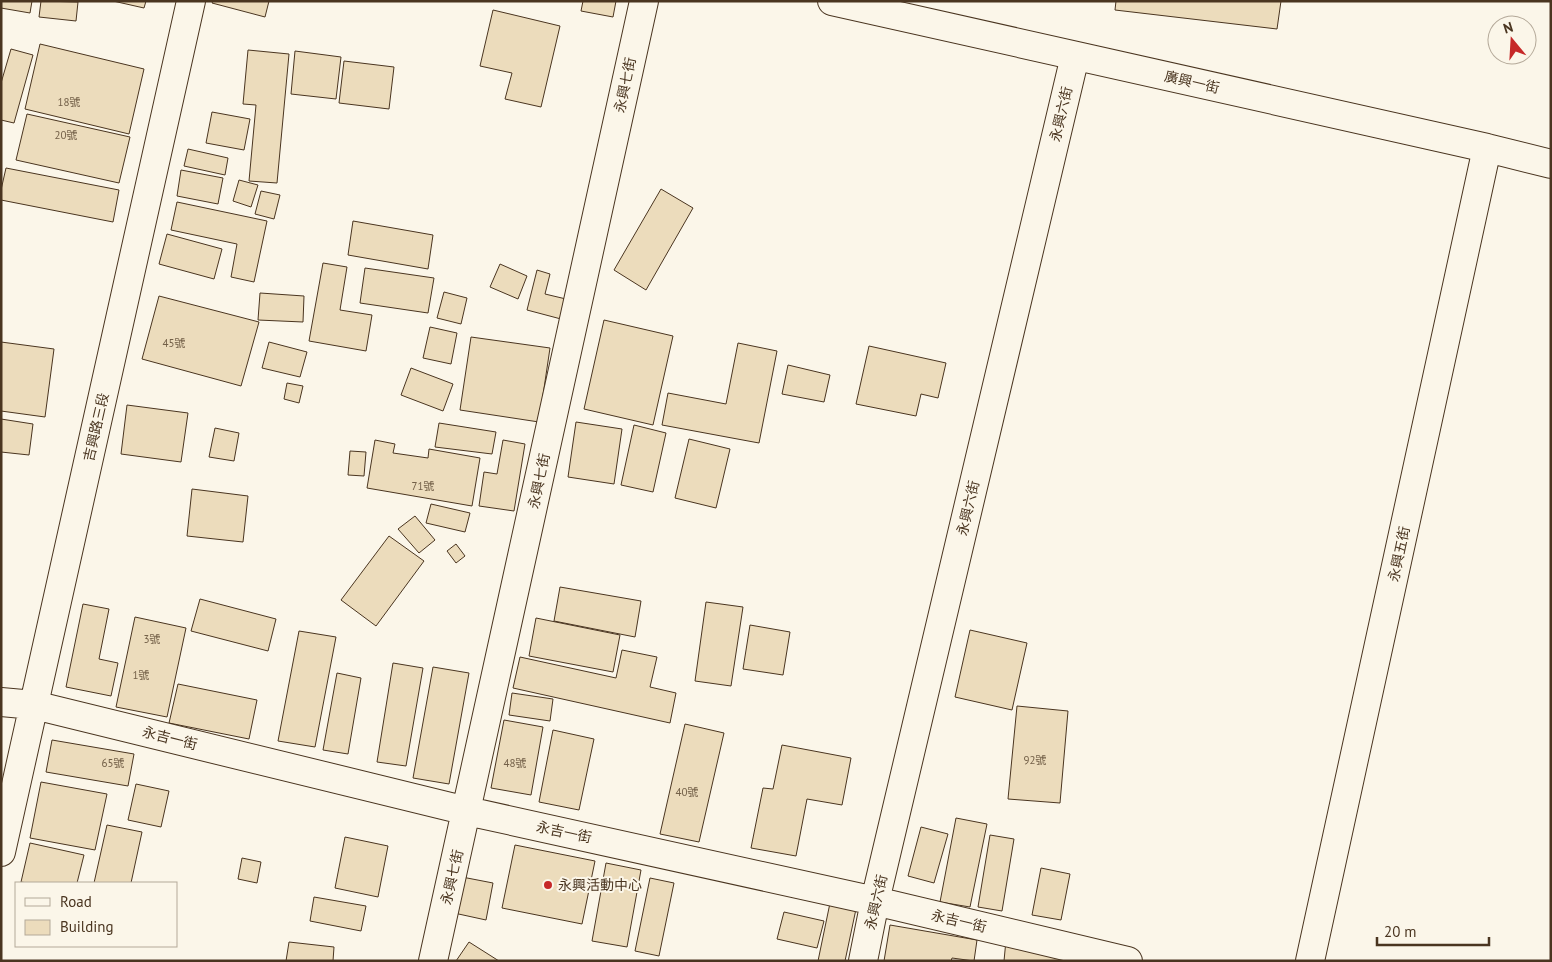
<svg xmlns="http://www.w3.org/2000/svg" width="1552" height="962" font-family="'PT Sans','Noto Sans TC',sans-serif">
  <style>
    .building { fill: #ecdcbc; stroke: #4a3520 }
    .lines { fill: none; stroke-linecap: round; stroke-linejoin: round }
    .minor-casing { stroke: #4a3520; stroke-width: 30 }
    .minor { stroke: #fbf6e9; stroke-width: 28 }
    .poi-dot { fill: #c62828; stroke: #fbf6e9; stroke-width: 2 }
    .labels { text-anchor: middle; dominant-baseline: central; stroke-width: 4; stroke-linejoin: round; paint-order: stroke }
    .number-label { font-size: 11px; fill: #725f47 }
    .street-label { font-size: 14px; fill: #4a3520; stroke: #fbf6e9 }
    .poi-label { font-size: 14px; fill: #4a3520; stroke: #fbf6e9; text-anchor: start }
  </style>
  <rect width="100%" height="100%" fill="#fbf6e9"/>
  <path class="building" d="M1,1H32L30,13L1,8Z
    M41,1L78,2L76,21L39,17Z
    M113,1H146L144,8Z
    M213,1H269L265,17L212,3Z
    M583,1H616L613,17L581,11Z
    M1116,1H1281L1277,29L1115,10Z
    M493,10L560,26L541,107L505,99L512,73L480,66Z
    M40,44L144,69L129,134L25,109Z
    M11,49L33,55L14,123L1,120V83Z
    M248,50L289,54L277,183L249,181L256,105L243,104Z
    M295,51L341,57L336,99L291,94Z
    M344,61L394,67L389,109L339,103Z
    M212,112L250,119L244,150L206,143Z
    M27,114L130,137L119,183L16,160Z
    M188,149L228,158L225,175L184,166Z
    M6,168L119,190L113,222L1,200V190Z
    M181,170L223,178L218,204L177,196Z
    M239,180L258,185L251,207L233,201Z
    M661,189L693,208L646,290L614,270Z
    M261,191L280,195L274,219L255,214Z
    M177,202L267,221L254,282L231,277L237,244L171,230Z
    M353,221L433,235L428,269L348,255Z
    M167,234L222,249L214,279L159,264Z
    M323,263L347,267L340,310L372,315L366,351L309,341Z
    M500,264L527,276L518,299L490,287Z
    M365,268L434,278L428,313L360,303Z
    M537,270L550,274L545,294L566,299L561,319L527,310Z
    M444,292L467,298L461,324L437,318Z
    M260,293L304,296L303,322L258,320Z
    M159,296L259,322L241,386L142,359Z
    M604,320L673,336L653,425L584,409Z
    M430,327L457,333L451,364L423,358Z
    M471,337L550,348L539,422L460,410Z
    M1,342L54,349L45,417L1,411Z
    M269,342L307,352L300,377L262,368Z
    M738,343L777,351L759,443L662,425L668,393L726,404Z
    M869,346L946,363L938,398L921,394L916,416L856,404Z
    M788,365L830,375L824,402L782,394Z
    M411,368L453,384L443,411L401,395Z
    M287,383L303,386L299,403L284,399Z
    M127,405L188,413L181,462L121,454Z
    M1,419L33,424L29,455L1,452Z
    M576,422L622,429L614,484L568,477Z
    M439,423L496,432L492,454L435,447Z
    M634,425L666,433L653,492L621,485Z
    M215,428L239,433L234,461L209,457Z
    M689,439L730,449L716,508L675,498Z
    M375,440L395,444L393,453L428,458L429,449L480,458L472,506L367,488Z
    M503,440L525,444L514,511L479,506L484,472L497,474Z
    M350,451L366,452L364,476L348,475Z
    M192,489L248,496L243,542L187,536Z
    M431,504L470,513L465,532L426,523Z
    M415,516L435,540L419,553L398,529Z
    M389,536L424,561L376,626L341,600Z
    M456,544L465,556L456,563L447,551Z
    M560,587L641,601L635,637L554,621Z
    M200,599L276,619L268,651L191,631Z
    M706,602L743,607L731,686L695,681Z
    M83,604L109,609L99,659L118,663L111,696L66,687Z
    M135,617L186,628L167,717L116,707Z
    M536,618L620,635L613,672L529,656Z
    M750,625L790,632L783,675L743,669Z
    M970,630L1027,643L1012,710L955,697Z
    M299,631L336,637L315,747L278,741Z
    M622,650L657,657L650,687L676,693L670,723L513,688L520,657L616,678Z
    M393,663L423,668L406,766L377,762Z
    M433,667L469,673L449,784L413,778Z
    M337,673L361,678L348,754L323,750Z
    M178,684L257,700L249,739L169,723Z
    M512,693L553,699L550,721L509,715Z
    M1017,706L1068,711L1060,803L1008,799Z
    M504,720L543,727L531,795L491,788Z
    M685,724L724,733L699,842L660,834Z
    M553,730L594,739L579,810L539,802Z
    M52,740L134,754L128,786L46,772Z
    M782,745L851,758L842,805L807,799L796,856L751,848L763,788L773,789Z
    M41,782L107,794L95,850L30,838Z
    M136,784L169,791L161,827L128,820Z
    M956,818L987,824L970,907L940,902Z
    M107,825L142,832L131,883H94Z
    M921,827L948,834L934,883L908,876Z
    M990,835L1014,839L1002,911L978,907Z
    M345,837L388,846L378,897L335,888Z
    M30,843L84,855L77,883H27L21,882Z
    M515,845L595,861L582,924L502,908Z
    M242,858L261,862L257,883L238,879Z
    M606,863L641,870L627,947L592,941Z
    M1041,868L1070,874L1061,920L1032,915Z
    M462,877L493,883L486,920L454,913Z
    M650,878L674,883L659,956L635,951Z
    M314,897L366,906L361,931L310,921Z
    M830,903L856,909L845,961H818Z
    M784,912L824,921L817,948L777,939Z
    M890,925L977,940L974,961L952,958L951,961H884Z
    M1006,940L1063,958V961H1004Z
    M289,942L334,947L333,961H286Z
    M469,942L499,961H456Z"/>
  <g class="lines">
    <g class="minor-casing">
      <path id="minor" d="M832,1L1487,148L1551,164
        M1,702L34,705L467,811L875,901L1128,961
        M1,852L191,1
        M433,961L644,1
        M863,961L875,901L1075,56
        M1310,961L1487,148"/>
    </g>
    <use href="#minor" class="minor"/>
  </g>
  <circle class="poi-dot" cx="548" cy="885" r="5"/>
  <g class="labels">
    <g class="number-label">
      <text x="69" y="102">18號</text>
      <text x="66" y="135">20號</text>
      <text x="174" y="343">45號</text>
      <text x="423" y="486">71號</text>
      <text x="152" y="639">3號</text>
      <text x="141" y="675">1號</text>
      <text x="1035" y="760">92號</text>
      <text x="113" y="763">65號</text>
      <text x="515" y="763">48號</text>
      <text x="687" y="792">40號</text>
    </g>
    <g class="street-label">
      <text transform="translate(1192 82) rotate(13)">廣興一街</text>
      <text transform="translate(625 85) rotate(-78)">永興七街</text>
      <text transform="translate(1061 114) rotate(-77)">永興六街</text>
      <text transform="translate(96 427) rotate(-77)">吉興路三段</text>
      <text transform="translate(539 481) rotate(-78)">永興七街</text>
      <text transform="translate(968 508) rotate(-77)">永興六街</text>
      <text transform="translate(1399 554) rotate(-78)">永興五街</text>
      <text transform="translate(170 738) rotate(14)">永吉一街</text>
      <text transform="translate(564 832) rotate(12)">永吉一街</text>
      <text transform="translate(452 877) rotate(-77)">永興七街</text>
      <text transform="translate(876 902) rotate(-77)">永興六街</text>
      <text transform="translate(959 921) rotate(13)">永吉一街</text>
    </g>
    <g class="poi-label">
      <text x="558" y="885">永興活動中心</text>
    </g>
  </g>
  <rect width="1552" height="962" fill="none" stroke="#4a3520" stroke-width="5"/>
  <rect x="15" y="882" width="162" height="65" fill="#fbf6e9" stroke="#b4a999"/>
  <rect x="25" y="898" width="25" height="8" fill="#fbf6e9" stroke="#b4a999"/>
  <text x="60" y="907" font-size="15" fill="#4a3520">Road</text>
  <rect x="25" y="920" width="25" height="15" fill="#ecdcbc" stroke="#b4a999"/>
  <text x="60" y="932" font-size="15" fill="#4a3520">Building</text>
  <g transform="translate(1512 40) rotate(342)"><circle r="24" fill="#fbf6e9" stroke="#b4a999"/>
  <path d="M0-4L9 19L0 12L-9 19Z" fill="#c62828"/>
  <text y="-8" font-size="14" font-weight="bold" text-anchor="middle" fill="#4a3520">N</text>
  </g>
  <path d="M1377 937v8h112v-8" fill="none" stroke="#4a3520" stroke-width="2.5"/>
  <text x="1384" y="937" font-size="15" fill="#4a3520" stroke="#fbf6e9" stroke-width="4" paint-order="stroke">20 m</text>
</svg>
